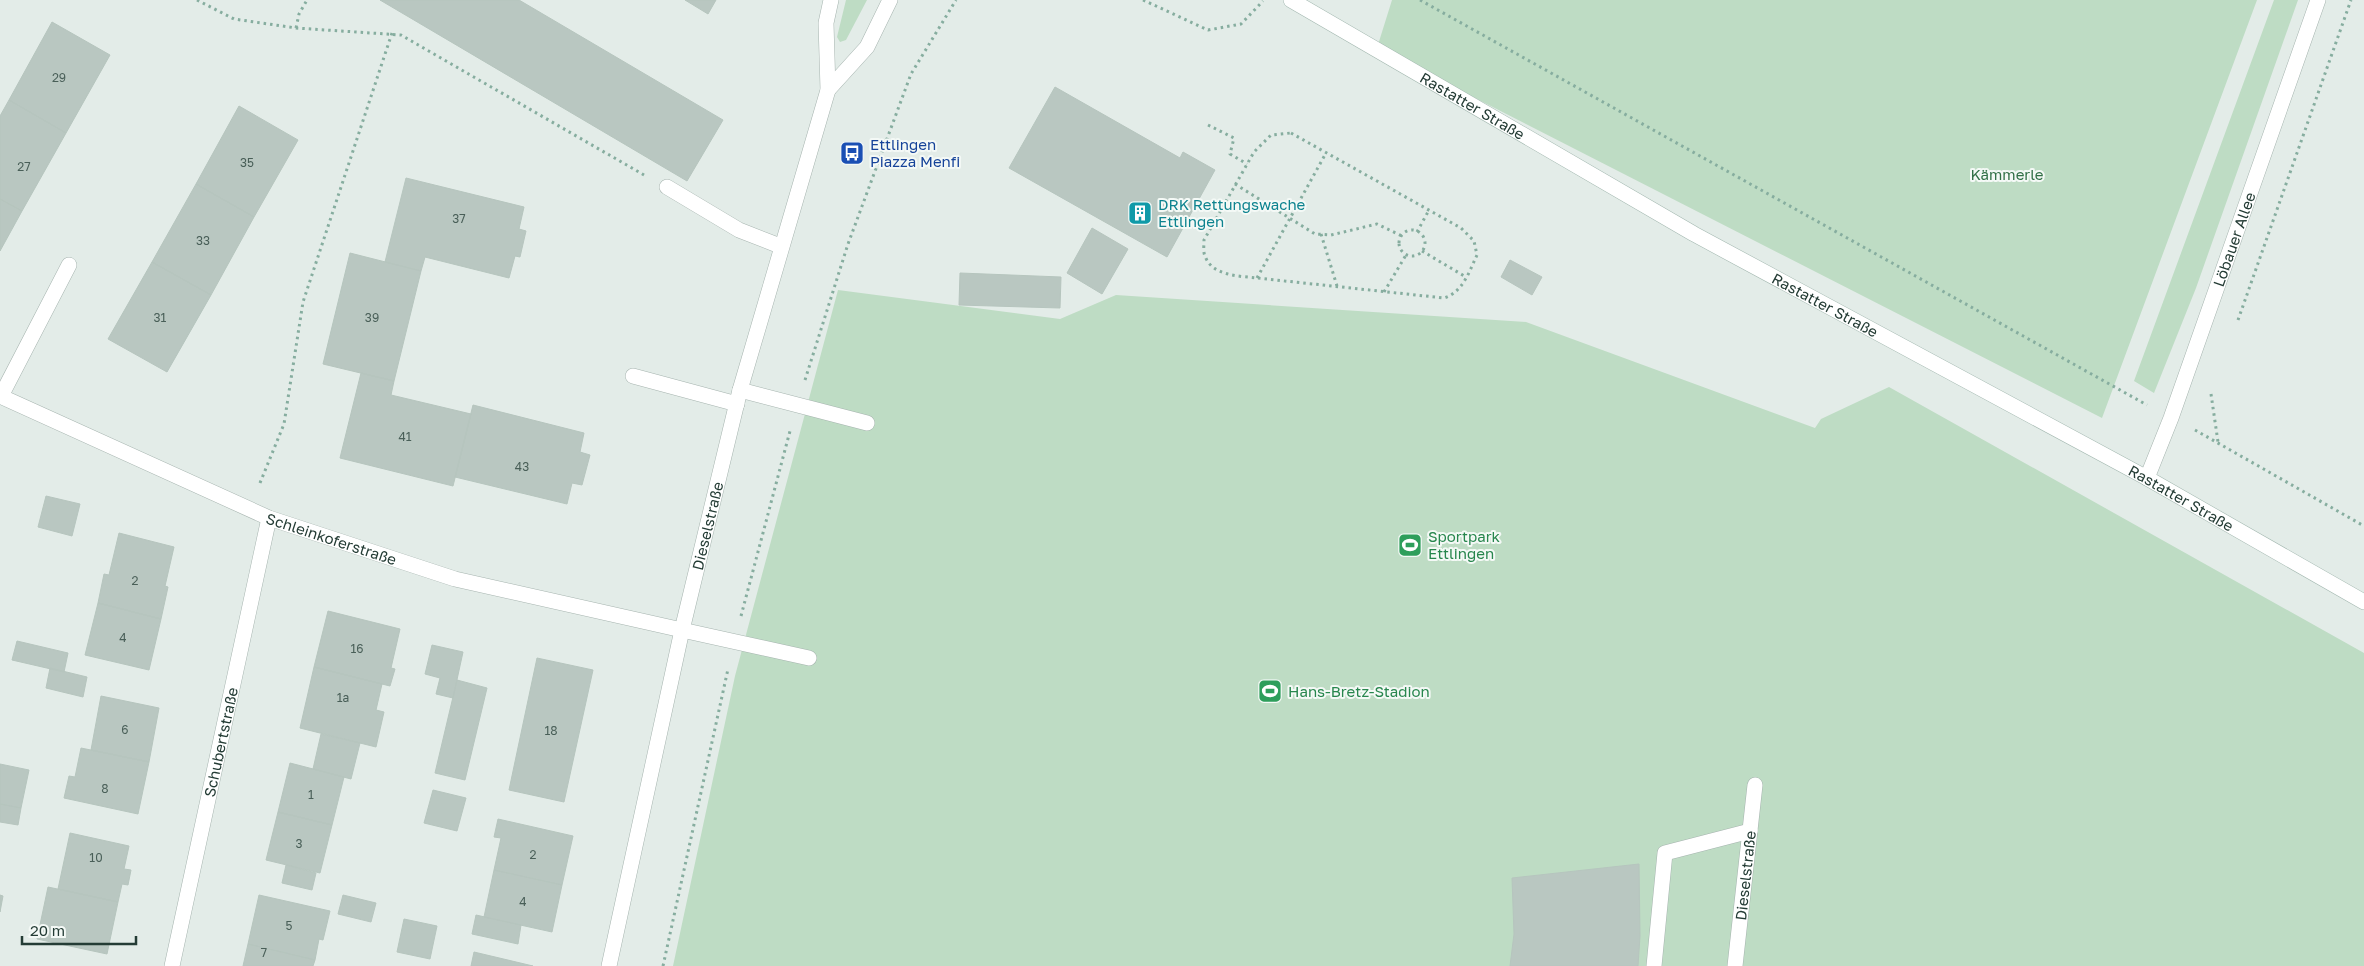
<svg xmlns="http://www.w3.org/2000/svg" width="2364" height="966" font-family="'Golos Text',sans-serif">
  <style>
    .green { fill: #bedcc4 }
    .building { fill: #b9c7c1; stroke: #b6c5be }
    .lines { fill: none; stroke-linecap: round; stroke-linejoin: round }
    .service-casing { stroke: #a6b4af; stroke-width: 16 }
    .minor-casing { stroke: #a6b4af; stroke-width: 16 }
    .tertiary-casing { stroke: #a6b4af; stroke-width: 16 }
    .secondary-casing { stroke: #a2b7af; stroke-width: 16 }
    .path { stroke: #86ad9f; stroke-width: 3; stroke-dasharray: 2.5 4; stroke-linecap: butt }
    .service { stroke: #fff; stroke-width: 15 }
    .minor { stroke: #fff; stroke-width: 15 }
    .tertiary { stroke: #fff; stroke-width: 15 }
    .secondary { stroke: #fff; stroke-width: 15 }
    .labels { text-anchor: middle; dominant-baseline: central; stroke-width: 4; stroke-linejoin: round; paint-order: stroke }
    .number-label { font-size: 12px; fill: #495f58 }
    .street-label { font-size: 15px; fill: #243c35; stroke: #f4f9f6 }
    .transit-label { font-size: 15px; fill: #164399; stroke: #f4f9f6; text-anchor: start }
    .park-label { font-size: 15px; fill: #317046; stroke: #f4f9f6 }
    .culture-label { font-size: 15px; fill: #0d838f; stroke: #f4f9f6; text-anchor: start }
    .leisure-label { font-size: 15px; fill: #27864d; stroke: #f4f9f6; text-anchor: start }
  </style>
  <rect width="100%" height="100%" fill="#e3ece8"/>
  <path class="green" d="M846,0H867L846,40L840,42L837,37Z
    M1392,0H2257L2102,418L1377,48Z
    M2274,0H2298L2196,288L2154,393L2134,381Z
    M838,290L1060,319L1116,295L1526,322L1815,428L1821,419L1889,387L2364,653V966H673L735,676Z"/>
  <path class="building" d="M380,0H519L723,120L687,181Z
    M685,0H716L708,14Z
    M52,22L110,55L66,133L9,100Z
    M1055,87L1180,158L1183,152L1215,170L1167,257L1009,168Z
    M9,100L66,133L22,211L0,199V116Z
    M239,106L298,140L254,217L196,184Z
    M406,178L524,207L519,229L526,231L520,257L515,256L509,278L425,257L421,271L385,262Z
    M196,184L254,217L211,295L152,262Z
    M0,199L22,211L0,251Z
    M1092,228L1128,249L1102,294L1067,273Z
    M350,253L421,271L394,381L323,364Z
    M1510,260L1542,277L1532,295L1501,277Z
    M152,262L211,295L167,372L108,339Z
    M960,273L1061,277L1060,308L959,305Z
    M361,373L394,381L391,395L471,414L453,486L340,458Z
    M473,405L584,433L580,452L590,455L582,485L572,483L567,504L455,477Z
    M46,496L80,504L72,536L38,527Z
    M119,533L174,547L165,586L168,587L161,619L98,603L104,574L109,575Z
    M98,603L161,619L149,670L85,655Z
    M328,611L400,629L391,668L395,669L390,686L314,667Z
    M17,641L68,653L64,672L12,660Z
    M432,645L463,652L453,698L436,694L440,678L425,674Z
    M537,658L593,670L564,802L509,790Z
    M314,667L382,684L376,710L384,712L376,747L300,728Z
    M50,668L87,677L83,697L46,688Z
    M457,680L487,688L465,780L435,773Z
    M101,696L159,708L149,762L91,750Z
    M321,734L360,743L351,779L313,769Z
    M81,748L149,762L138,814L64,798L69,776L75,777Z
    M290,763L344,777L332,825L278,812Z
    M0,764L29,770L21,808L0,804Z
    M433,790L466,798L457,831L424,823Z
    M0,804L21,808L18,825L0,822Z
    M278,812L332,825L320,873L266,860Z
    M498,819L573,836L562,885L494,870L501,838L494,837Z
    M70,833L129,846L124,869L131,870L128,885L122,884L118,902L58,889Z
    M1639,864L1640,936L1638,966H1510L1514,934L1512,878Z
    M286,865L316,873L312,890L282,883Z
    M494,870L562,885L552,932L484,917Z
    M48,887L118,902L107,954L37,939Z
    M0,895L3,896L0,912Z
    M259,895L330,911L323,940L319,939L315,960L248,944Z
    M343,895L376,903L371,922L338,914Z
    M476,915L521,925L518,944L472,934Z
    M404,919L437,926L430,959L397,952Z
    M248,944L315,960L313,966H243Z
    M474,952L533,966H471Z"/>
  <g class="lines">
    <g class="service-casing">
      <g id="service">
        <path d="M667,187L739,230L780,246"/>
        <path d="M633,376L737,404"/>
        <path d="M740,390L867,423"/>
        <path d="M1,396L69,265"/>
        <path d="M682,630L809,658"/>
        <path d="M1654,966L1665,853L1750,831"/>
        <path id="s1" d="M1735,966L1755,785"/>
      </g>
    </g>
    <g class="minor-casing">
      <g id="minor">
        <path id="s2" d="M0,396L269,518L455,579L682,630"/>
        <path id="s3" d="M2147,478L2171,418L2318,0"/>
        <path id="s4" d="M172,966L269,518"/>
      </g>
    </g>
    <g class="tertiary-casing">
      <g id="tertiary">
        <path d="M828,90L867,47L890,0"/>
        <path id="s5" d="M609,966L682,630L740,390L828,90L826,23L831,0"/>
      </g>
    </g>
    <g class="secondary-casing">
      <g id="secondary">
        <path id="s6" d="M1291,0L1694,234L2147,478L2364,602"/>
      </g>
    </g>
    <path class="path" d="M197,0L234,19L296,28L401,35L644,175
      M1143,0L1208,30L1241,24L1263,1
      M1420,0L2147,405
      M296,28L299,14L307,0
      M1208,125L1234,138L1230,154L1247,164
      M1291,133L1461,228L1474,241L1477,255C1469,272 1463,292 1444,298L1257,278C1239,276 1212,276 1205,256C1203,252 1204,245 1204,240L1254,152L1271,135Z
      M1235,184L1315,234L1331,235L1377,224L1402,236
      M1399 243a13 13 0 1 1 26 0a13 13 0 1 1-26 0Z
      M1417,232L1429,210
      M1321,234L1337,286
      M1422,251L1466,277
      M1257,278L1326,153
      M1384,292L1406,255
      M2238,320L2351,0
      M805,380L848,244L911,74L956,0
      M2211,394L2218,442
      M2195,430L2364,526
      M260,483L284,424L303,302L392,33
      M741,616L790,431
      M663,966L728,669"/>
    <use href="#service" class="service"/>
    <use href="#minor" class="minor"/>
    <use href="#tertiary" class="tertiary"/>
    <use href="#secondary" class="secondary"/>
  </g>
  <defs>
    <g id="bus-square" transform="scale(1.25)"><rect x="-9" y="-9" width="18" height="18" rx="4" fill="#1a4fb4" stroke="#f4f9f6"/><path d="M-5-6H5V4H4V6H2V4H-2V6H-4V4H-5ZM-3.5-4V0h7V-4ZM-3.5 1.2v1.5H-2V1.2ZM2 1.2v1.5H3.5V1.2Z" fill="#fff"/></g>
    <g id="building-square" transform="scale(1.25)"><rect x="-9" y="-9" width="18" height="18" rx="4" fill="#0f9aa8" stroke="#f4f9f6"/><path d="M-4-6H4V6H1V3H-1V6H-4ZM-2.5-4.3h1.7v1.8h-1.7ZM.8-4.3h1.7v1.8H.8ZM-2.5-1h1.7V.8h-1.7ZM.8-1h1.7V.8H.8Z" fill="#fff"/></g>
    <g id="stadium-square" transform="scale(1.25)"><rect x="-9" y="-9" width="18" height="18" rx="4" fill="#2e9e5b" stroke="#f4f9f6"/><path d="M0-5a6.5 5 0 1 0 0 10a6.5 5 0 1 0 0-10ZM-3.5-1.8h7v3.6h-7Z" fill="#fff"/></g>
  </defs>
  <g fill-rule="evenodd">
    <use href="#bus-square" x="852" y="153"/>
    <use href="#building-square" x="1140" y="213"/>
    <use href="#stadium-square" x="1410" y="545"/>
    <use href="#stadium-square" x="1270" y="691"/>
  </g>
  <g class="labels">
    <g class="number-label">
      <text x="59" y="77">29</text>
      <text x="247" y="162">35</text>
      <text x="24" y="166">27</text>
      <text x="459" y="218">37</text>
      <text x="203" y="240">33</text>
      <text x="160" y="317">31</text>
      <text x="372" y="317">39</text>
      <text x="405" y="436">41</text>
      <text x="522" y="466">43</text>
      <text x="135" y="580">2</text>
      <text x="123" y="637">4</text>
      <text x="357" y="648">16</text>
      <text x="343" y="697">1a</text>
      <text x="125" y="729">6</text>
      <text x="551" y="730">18</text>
      <text x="105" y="788">8</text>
      <text x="311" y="794">1</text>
      <text x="299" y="843">3</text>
      <text x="533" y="854">2</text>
      <text x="96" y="857">10</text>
      <text x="523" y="901">4</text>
      <text x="289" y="925">5</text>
      <text x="264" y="952">7</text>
    </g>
    <g class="street-label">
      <text stroke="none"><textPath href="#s6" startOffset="210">Rastatter Straße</textPath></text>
      <text stroke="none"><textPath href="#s3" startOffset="254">Löbauer Allee</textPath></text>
      <text stroke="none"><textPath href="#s6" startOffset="615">Rastatter Straße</textPath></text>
      <text stroke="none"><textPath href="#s6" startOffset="1020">Rastatter Straße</textPath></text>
      <text stroke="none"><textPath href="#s5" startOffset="451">Dieselstraße</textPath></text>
      <text stroke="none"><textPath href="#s2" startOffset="361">Schleinkoferstraße</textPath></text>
      <text stroke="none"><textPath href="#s4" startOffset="229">Schubertstraße</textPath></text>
      <text stroke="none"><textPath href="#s1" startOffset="91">Dieselstraße</textPath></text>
    </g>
    <g class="transit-label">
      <text x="870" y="144">Ettlingen<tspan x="870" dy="17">Piazza Menfi</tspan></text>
    </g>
    <g class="park-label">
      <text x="2007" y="174">Kämmerle</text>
    </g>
    <g class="culture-label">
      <text x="1158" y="204">DRK Rettungswache<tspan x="1158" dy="17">Ettlingen</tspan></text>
    </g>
    <g class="leisure-label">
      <text x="1428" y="536">Sportpark<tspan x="1428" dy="17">Ettlingen</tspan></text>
      <text x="1288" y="691">Hans-Bretz-Stadion</text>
    </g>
  </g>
  <path d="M22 936v8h114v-8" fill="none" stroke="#243c35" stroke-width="2.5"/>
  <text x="30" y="936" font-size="15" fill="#243c35" stroke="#f4f9f6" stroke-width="4" paint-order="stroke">20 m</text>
</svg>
